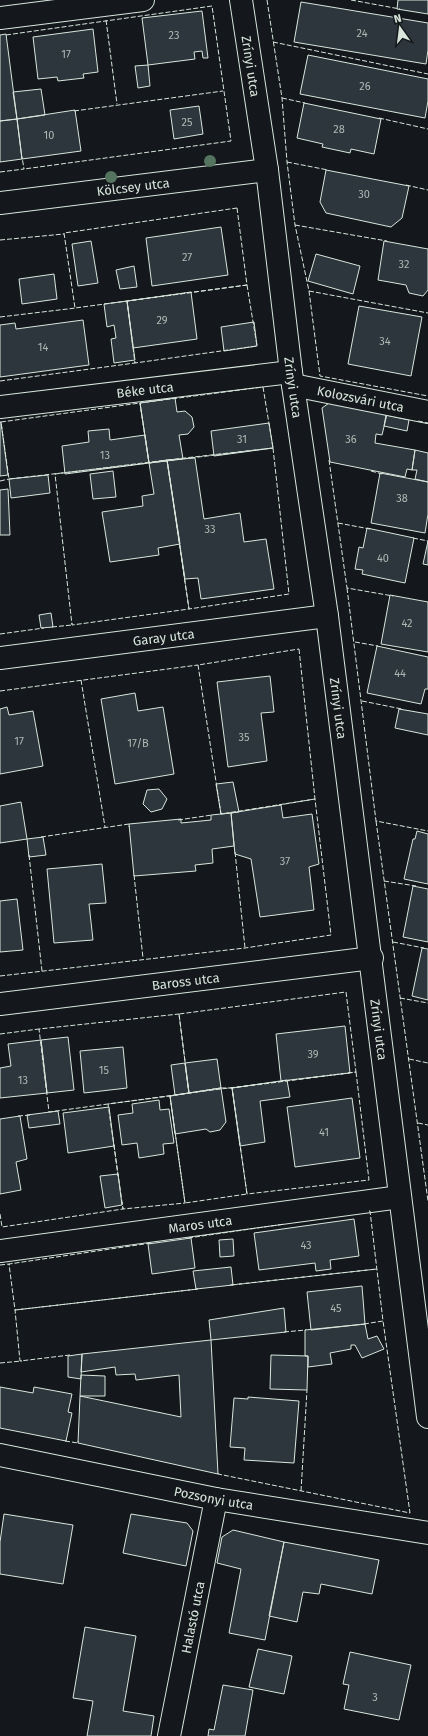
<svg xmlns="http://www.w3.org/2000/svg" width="428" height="1736" font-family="'Fira Sans',sans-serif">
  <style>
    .building { fill: #2c363c; stroke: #d8e6dc }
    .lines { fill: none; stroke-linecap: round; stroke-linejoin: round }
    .minor-casing { stroke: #d8e6dc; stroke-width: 24 }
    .minor { stroke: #14181c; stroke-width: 22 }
    .fence { stroke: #d8e6dc; stroke-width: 1; stroke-dasharray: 5 2; stroke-linecap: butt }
    .tree { fill: #55745f }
    .labels { text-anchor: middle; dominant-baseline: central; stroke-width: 3; stroke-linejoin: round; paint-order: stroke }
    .number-label { font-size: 11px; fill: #adbab4 }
    .street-label { font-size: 13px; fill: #d8e6dc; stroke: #14181c }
  </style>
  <rect width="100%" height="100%" fill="#14181c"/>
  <path class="building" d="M398,0H428V14L397,9Z
    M301,2L428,23V50L426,64L294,42Z
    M202,11L208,58H203L202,51L194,52L195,59L148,65L142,18Z
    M93,29L98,72L83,74L84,78L58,81L57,77L38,79L33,37Z
    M6,34L17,119L0,121V35Z
    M308,55L428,79V101L425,118L300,94Z
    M148,65L150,86L138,88L135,66Z
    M41,89L45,115L17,119L13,92Z
    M304,103L381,119L374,154L351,149L350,153L322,147L323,144L297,138Z
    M199,106L203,134L174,139L170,110Z
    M75,110L81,151L22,159L17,119Z
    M17,119L22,159L0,162V121Z
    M326,170L409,186L402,218L391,227L326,213L320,202Z
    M221,227L228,275L152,286L146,238Z
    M91,241L98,283L78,286L72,244Z
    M384,241L428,249V290L423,296L409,293L406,285L378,280Z
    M316,254L360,266L353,294L308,281Z
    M134,266L137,287L120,289L116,270Z
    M54,274L57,299L22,304L19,279Z
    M191,292L197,339L133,348L127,301Z
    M127,301L135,360L114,363L111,339L116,338L114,325L107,327L104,304Z
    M359,306L422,317L411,376L348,364Z
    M83,320L89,365L0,377V325L15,323L16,329Z
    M254,322L257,346L224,351L221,327Z
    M175,398L177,412L185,411L192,417L194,427L188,434L179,435L183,459L149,463L140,403Z
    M332,401L387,414L382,435L376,434L375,443L415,450L412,470L407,469L405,477L330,462L322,408Z
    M386,415L409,420L407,431L384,426Z
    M0,422H1L8,475L0,476Z
    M269,423L273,448L214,456L211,431Z
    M109,429L110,440L145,435L149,463L65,474L62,446L89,442L88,431Z
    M415,450L428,453V482L415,479L417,470H412Z
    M195,458L204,519L240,513L244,542L266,539L274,589L201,599L198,578L185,579L167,460Z
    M167,460L180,544L158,548L159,555L110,562L102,512L143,506L142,496L154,494L149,463Z
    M113,471L116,497L93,499L90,474Z
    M380,473L428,482V514L425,533L371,523Z
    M48,475L50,493L11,498L9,479Z
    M8,489L10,535H0V490Z
    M367,528L414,538L405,583L362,574L363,570L355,569L359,547L363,548Z
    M428,541V565L423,564Z
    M390,595L428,602V652L381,644Z
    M51,613L53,627L41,628L39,615Z
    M377,646L428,657V689H425L421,704L367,693Z
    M270,676L274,712L261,713L267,761L228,767L217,682Z
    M135,693L138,711L163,707L174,774L115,784L101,699Z
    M7,707L9,715L33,711L43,766L0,774V709Z
    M399,709L428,714V735L395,728Z
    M233,782L239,812L221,814L216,784Z
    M159,789L167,799L162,809L151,812L143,804L147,790Z
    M21,802L27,839L0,843V806Z
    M281,805L283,818L312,814L319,864L309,867L314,910L260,917L251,859L235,854L231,813Z
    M231,813L234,846L212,849L213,863L195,865L196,871L134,876L129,824L181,819V823L211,820V815Z
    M417,831L428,834V884L404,879L413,839H415Z
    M43,837L46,855L29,857L27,839Z
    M102,864L106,903L89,904L93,940L54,943L47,869Z
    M413,886L428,889V942L403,937Z
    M17,899L23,950L0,952V901Z
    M422,948L428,949V1000L412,996Z
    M345,1026L350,1073L281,1081L276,1034Z
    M68,1037L74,1090L47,1093L41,1040Z
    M41,1040L47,1093L0,1098V1068L11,1066L8,1044Z
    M123,1047L127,1088L84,1093L80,1051Z
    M217,1059L221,1088L189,1093L185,1063Z
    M185,1063L189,1093L175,1095L171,1065Z
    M287,1080L290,1097L260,1101L265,1142L240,1146L232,1088Z
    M221,1088L226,1122L220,1130L210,1132L206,1129L175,1134L170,1096Z
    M352,1098L360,1158L295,1167L287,1107Z
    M159,1100L160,1110L169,1109L174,1143L163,1144L164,1154L139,1158L137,1143L122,1145L118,1115L133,1113L132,1104Z
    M109,1107L114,1146L68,1153L63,1113Z
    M58,1111L60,1124L29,1128L27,1115Z
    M20,1116L27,1159L16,1162L21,1190L0,1194V1119Z
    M118,1174L122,1205L105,1208L100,1176Z
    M354,1219L359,1256L330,1260L331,1269L316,1271L315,1263L259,1270L254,1233Z
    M191,1238L195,1268L152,1274L148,1244Z
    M233,1239L234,1256L220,1257L219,1240Z
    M231,1267L233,1285L196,1289L193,1271Z
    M362,1286L365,1324L311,1330L307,1292Z
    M284,1308L286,1332L211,1340L209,1320Z
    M365,1324L368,1339L377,1336L384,1349L362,1358L355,1345H351V1349L330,1353L332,1364L308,1367V1356H305V1330Z
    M211,1340L218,1474L78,1443L80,1396L181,1417L179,1375L136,1380L135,1374L116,1375L115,1367L81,1372L82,1354Z
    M82,1354L81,1379L68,1377V1356Z
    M271,1355L308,1356L307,1390L270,1389Z
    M81,1375L105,1376V1396H80Z
    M0,1387L33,1393L34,1387L72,1394L68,1412L72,1413L66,1441L0,1428Z
    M248,1397L299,1401L294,1463L244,1460L245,1448L230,1447L234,1398L248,1399Z
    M4,1514L73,1525L63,1584L0,1574V1542Z
    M131,1514L187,1523L193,1531L186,1566L123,1553Z
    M233,1530L284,1542L265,1640L229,1633L241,1569L217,1563L222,1537Z
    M284,1542L379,1560L372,1594L321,1584L319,1594L303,1592L297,1622L269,1616Z
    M85,1627L136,1636L123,1711L154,1716L151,1736H87L93,1701L73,1698Z
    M258,1649L292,1656L284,1694L249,1687Z
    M350,1652L411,1665L399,1720L344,1709L349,1685L343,1684Z
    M223,1685L253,1690L245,1736H208L209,1729L214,1730Z"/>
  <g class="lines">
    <g class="minor-casing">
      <g id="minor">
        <path id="s1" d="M241,0L267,170L291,372L327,616L428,1417"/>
        <path d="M0,18L143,0"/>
        <path id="s2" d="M0,203L267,170"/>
        <path id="s3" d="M293,385L428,412"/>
        <path id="s4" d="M0,407L291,372"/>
        <path id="s5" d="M0,658L327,616"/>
        <path id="s6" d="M0,1004L372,958"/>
        <path id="s7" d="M0,1251L400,1197"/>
        <path id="s8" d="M0,1455L216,1499L428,1533"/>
        <path id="s9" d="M169,1736L216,1499"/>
      </g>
    </g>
    <use href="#minor" class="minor"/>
    <path class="fence" d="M267,0L282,98L287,162L295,225L309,291L320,376L428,396
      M351,0L400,9
      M106,20L117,104
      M6,35L212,6L231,141L24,169
      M273,42L428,74
      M282,98L305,103
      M74,111L223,91
      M379,118L428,129
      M287,162L328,170
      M0,172L24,169L22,157
      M406,185L428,190
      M237,208L247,285L75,308L64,233Z
      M295,225L387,241
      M0,240L64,234
      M247,285L257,346L135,363L127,301Z
      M309,291L428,313
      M0,317L76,308
      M0,381L135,363V362
      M263,387L273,448L149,463L140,403Z
      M140,403L149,463L9,479L1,422Z
      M418,421L428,423
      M273,448L289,594L189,609L167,460Z
      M167,460L189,609L72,625L55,474Z
      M329,460L347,588L393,596
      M371,471L382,474
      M0,481L9,479
      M338,523L370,529
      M413,538L428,541
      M347,588L376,821L428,831
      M52,627L72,625V623
      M0,634L44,628
      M355,642L378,646
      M299,649L315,799L221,814L198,665Z
      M81,680L105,827
      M0,691L198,665
      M362,701L402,709
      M178,820L212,815
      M376,821L428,1201
      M41,837L129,824V827
      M235,852L245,948
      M29,855L42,971
      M134,875L143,958
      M384,881L416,886
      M393,942L424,948
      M0,976L245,948L331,935L315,799L279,805
      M346,992L356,1072L189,1093L179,1014Z
      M400,998L428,1003
      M179,1014L189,1093L49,1112L39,1029Z
      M0,1034L39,1029L40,1031
      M409,1059L428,1063
      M356,1072L369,1180L247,1194L232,1088Z
      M221,1088H232L247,1194L185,1203L170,1096Z
      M170,1096L185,1203L123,1209L108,1104Z
      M18,1116L30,1115
      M418,1123L428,1125
      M114,1145L118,1176
      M0,1214L2,1227L123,1209L122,1202
      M188,1238L285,1224
      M151,1243L9,1264L15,1310L198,1289
      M0,1265L9,1264V1265
      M230,1285L377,1269
      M232,1285L377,1269
      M364,1324L383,1321L370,1211H368
      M284,1332L306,1330
      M70,1355L20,1361L15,1310L198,1289
      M0,1363L22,1361
      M65,1441L78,1443V1441
      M218,1473V1474L410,1513L383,1321
      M301,1491L307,1390"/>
  </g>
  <g class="tree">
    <circle cx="210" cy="161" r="6"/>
    <circle cx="111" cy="177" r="6"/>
  </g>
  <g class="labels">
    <g class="number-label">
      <text x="362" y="33">24</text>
      <text x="174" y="35">23</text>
      <text x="66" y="54">17</text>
      <text x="365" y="86">26</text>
      <text x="187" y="122">25</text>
      <text x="339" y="129">28</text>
      <text x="49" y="135">10</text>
      <text x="364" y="194">30</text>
      <text x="187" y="257">27</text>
      <text x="404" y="264">32</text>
      <text x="162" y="320">29</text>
      <text x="385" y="341">34</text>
      <text x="43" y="347">14</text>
      <text x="242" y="439">31</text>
      <text x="351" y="439">36</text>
      <text x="105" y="455">13</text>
      <text x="402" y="498">38</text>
      <text x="210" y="529">33</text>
      <text x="383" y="558">40</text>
      <text x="407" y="623">42</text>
      <text x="400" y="673">44</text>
      <text x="244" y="737">35</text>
      <text x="19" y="741">17</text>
      <text x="138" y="743">17/B</text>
      <text x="285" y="861">37</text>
      <text x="313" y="1054">39</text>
      <text x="104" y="1070">15</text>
      <text x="23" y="1080">13</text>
      <text x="324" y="1132">41</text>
      <text x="306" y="1245">43</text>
      <text x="336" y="1308">45</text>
      <text x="375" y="1697">3</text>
    </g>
    <g class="street-label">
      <text stroke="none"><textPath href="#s1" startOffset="67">Zrínyi utca</textPath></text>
      <text stroke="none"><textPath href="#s2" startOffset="134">Kölcsey utca</textPath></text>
      <text stroke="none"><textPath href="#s1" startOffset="391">Zrínyi utca</textPath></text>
      <text stroke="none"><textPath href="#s4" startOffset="146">Béke utca</textPath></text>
      <text stroke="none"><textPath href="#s3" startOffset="69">Kolozsvári utca</textPath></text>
      <text stroke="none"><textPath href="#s5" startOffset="165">Garay utca</textPath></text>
      <text stroke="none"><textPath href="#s1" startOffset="715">Zrínyi utca</textPath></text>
      <text stroke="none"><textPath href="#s6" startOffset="187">Baross utca</textPath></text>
      <text stroke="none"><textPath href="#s1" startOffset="1039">Zrínyi utca</textPath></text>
      <text stroke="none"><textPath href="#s7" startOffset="202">Maros utca</textPath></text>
      <text stroke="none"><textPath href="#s8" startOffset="218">Pozsonyi utca</textPath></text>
      <text stroke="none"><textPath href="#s9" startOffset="121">Halastó utca</textPath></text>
    </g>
  </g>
  <g transform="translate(400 28) rotate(346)" stroke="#14181c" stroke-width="3" paint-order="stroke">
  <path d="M0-3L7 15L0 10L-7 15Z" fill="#d8e6dc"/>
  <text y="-6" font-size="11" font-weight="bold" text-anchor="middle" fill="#d8e6dc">N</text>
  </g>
</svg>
